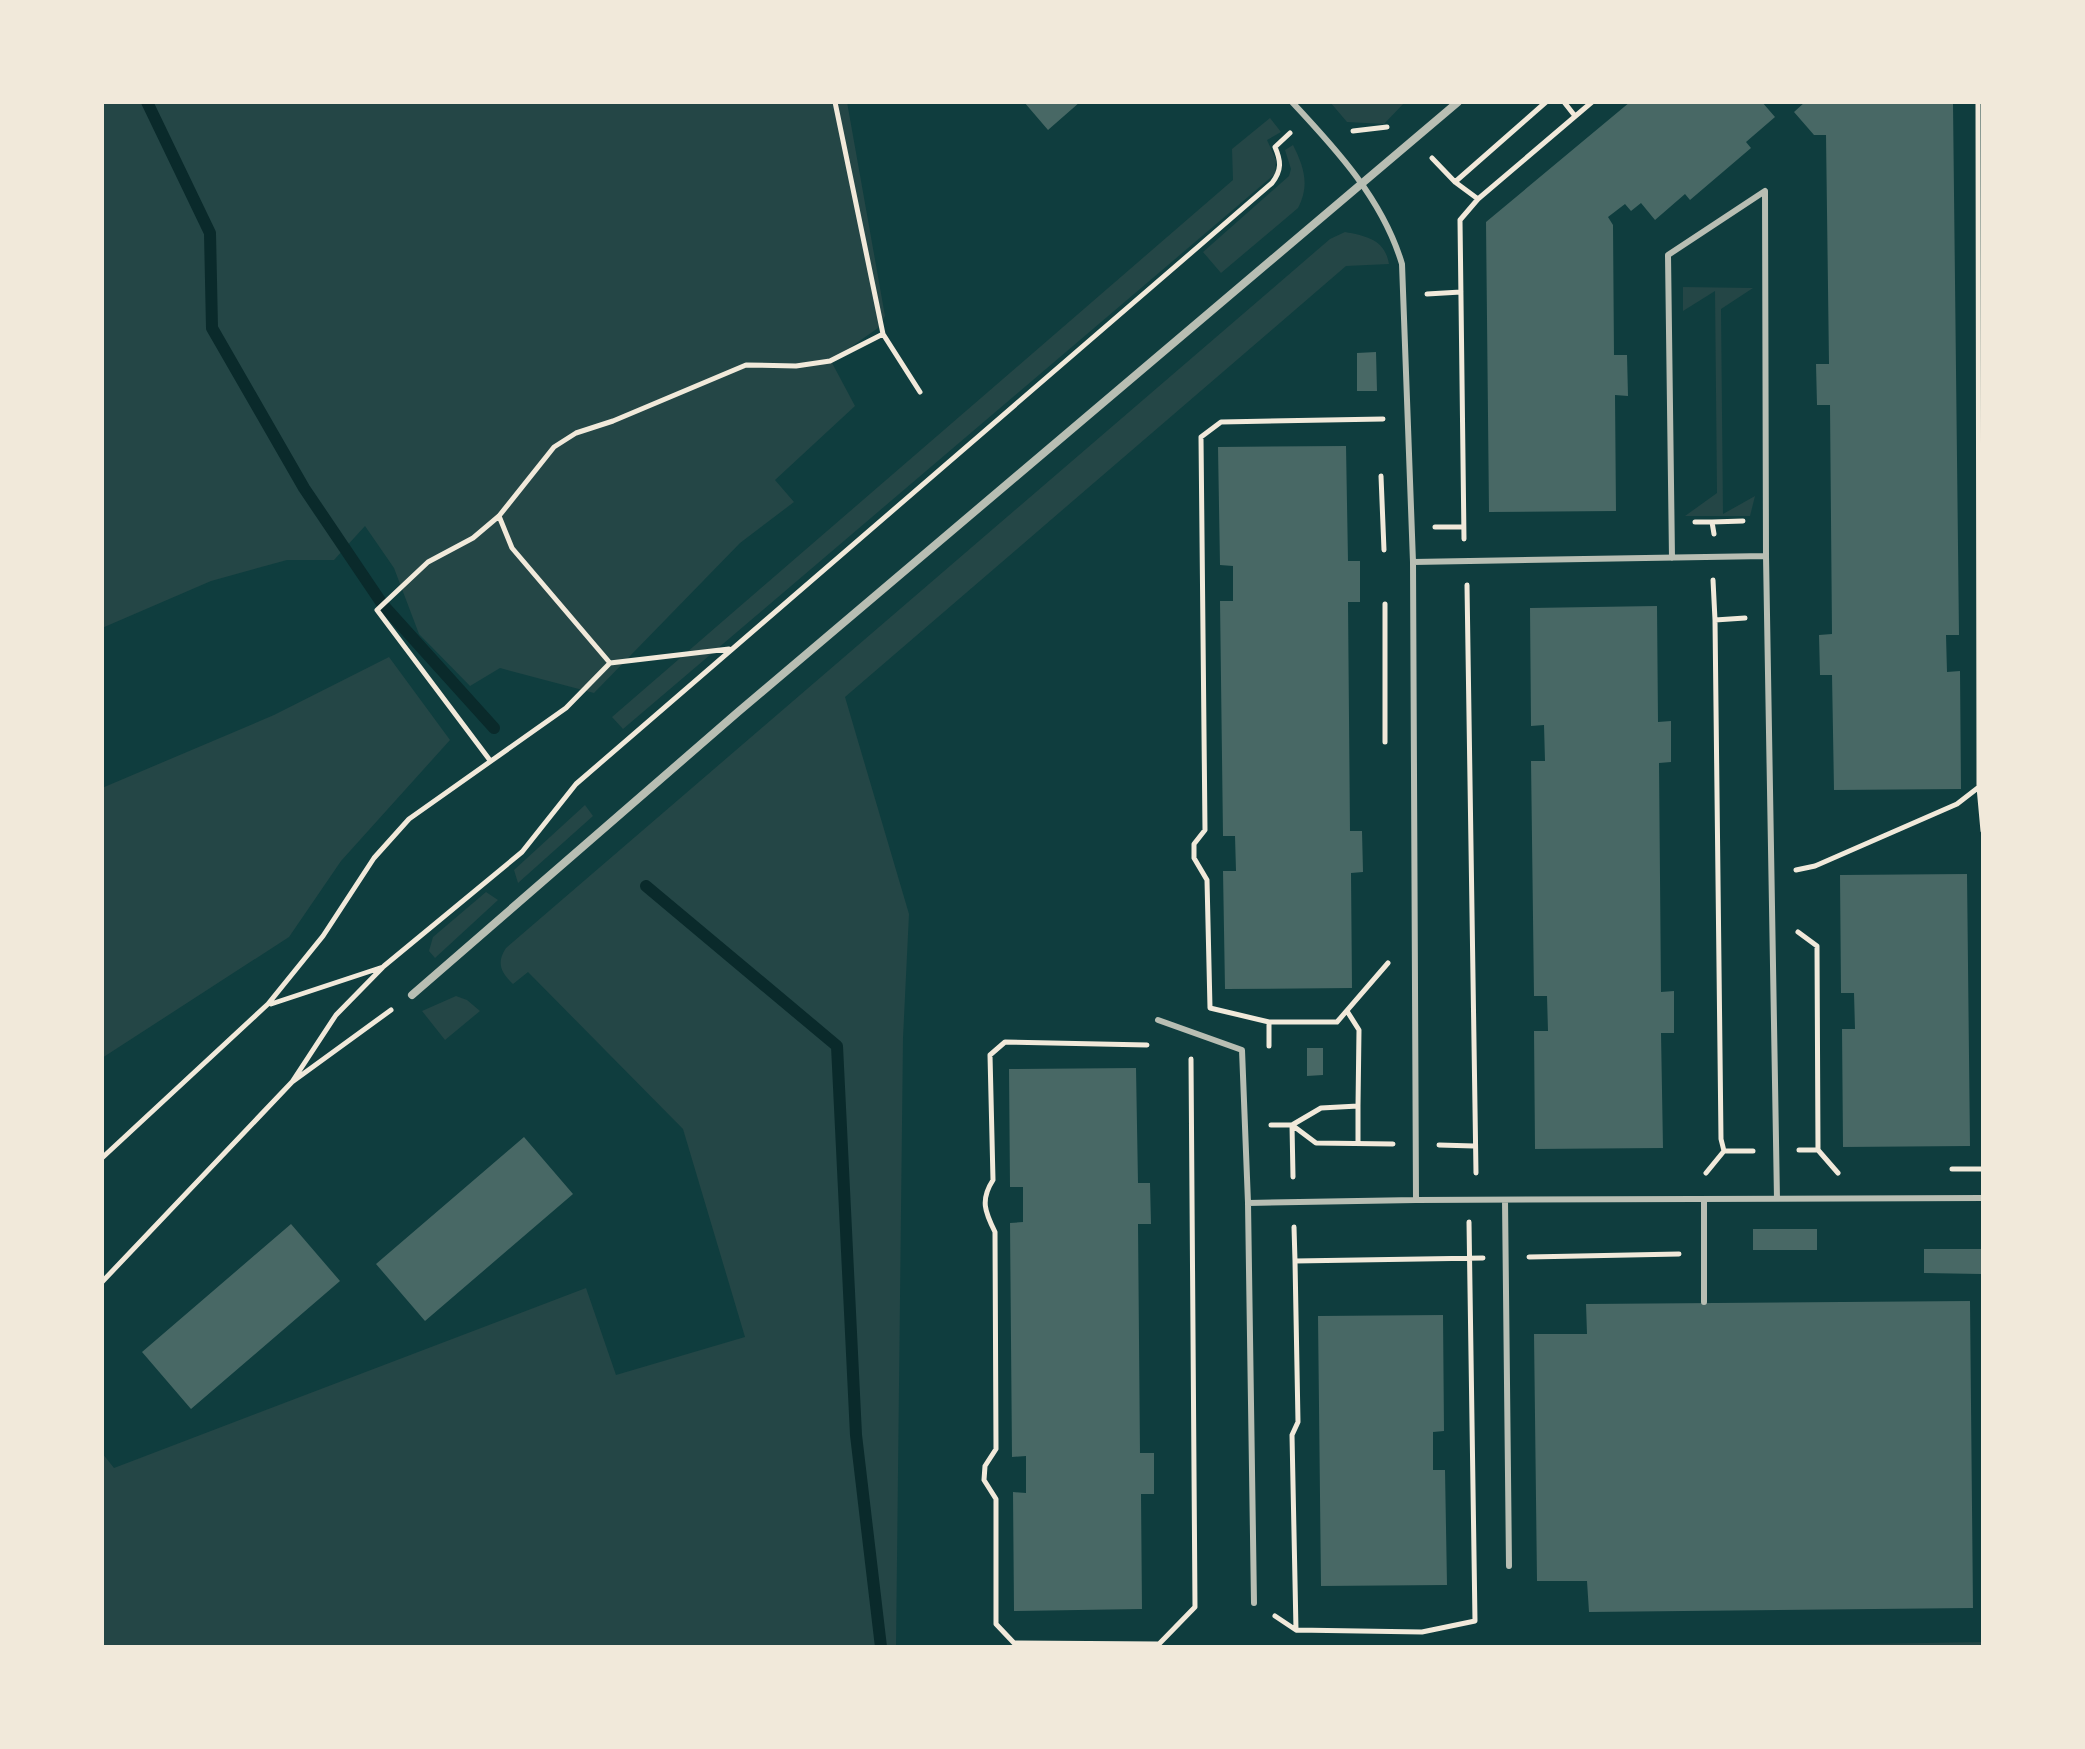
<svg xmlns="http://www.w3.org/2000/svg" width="2085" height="1749" font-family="'IBM Plex Sans',sans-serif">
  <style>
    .green { fill: #244646 }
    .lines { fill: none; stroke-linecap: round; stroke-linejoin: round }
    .stream { stroke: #0a2a2b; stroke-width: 12 }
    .building { fill: #486865 }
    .path { stroke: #f1e9da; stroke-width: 5 }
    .service { stroke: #b8beb3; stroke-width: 6 }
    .minor { stroke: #b8beb3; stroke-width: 8 }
  </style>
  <rect width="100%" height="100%" fill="#0f3d3e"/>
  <path class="green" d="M102,102H847L885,316L878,328L831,361L855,406L775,480L794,502L740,543L594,693L500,668L470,686L419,634L394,568L365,526L334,560H287L211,581L102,628Z
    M1330,102H1405L1384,124L1347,122Z
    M1270,118L1281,132L1267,140L1276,160L1275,174L623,729L612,717L1233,180L1232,149Z
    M1293,145C1304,167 1310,185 1298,208L1221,273L1203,252L1289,176L1291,169L1285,150Z
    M1345,232C1367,236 1385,240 1389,264L1346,266L845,697L909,914L903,1038L896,1647H102V1453L114,1468L586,1288L616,1375L745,1337L683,1129L528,972L513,984C501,972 496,963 506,948L1330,239Z
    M1683,287L1753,288L1721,309L1723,514L1755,496L1750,516H1685L1717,493L1715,291L1683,311Z
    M389,657L450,740L341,861L289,937L102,1058V788L274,715Z
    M585,805L593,816L518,883L514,870Z
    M486,892L498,900L435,958L429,951L433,937Z
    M456,996L467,1000L480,1011L445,1040L422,1011Z
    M1983,1642V1647H1682Z"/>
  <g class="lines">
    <path class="stream" d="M147,102L210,233L212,328L304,488L383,605L494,728
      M646,886L837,1046L856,1435L881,1647"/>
  </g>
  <path class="building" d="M1024,102H1080L1048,130Z
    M1630,102H1762L1775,117L1746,142L1751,148L1690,200L1685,194L1655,220L1641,203L1631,211L1625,204L1608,217L1613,225L1614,355H1627L1628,396L1615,395L1616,511L1489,512L1486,222Z
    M1805,102L1953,104L1959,635H1946L1947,672L1960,671L1961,789L1834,790L1832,675H1820L1819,635L1832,634L1830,405H1817L1816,364H1829L1826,135H1814L1794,112Z
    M1376,352L1377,391H1357V353Z
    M1346,446L1348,561H1360V602H1348L1350,831H1362L1363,872L1351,873L1352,988L1225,989L1223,871H1236L1235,836H1223L1220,601H1233V566L1220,565L1218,447Z
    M1657,606L1658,722L1671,721V762L1659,763L1661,992L1674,991V1033H1661L1663,1148L1535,1149L1534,1031H1548L1547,996H1534L1531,761H1545L1544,725L1531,726L1530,608Z
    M1967,874L1970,1146L1843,1147L1842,1029H1855L1854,993H1841L1840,875Z
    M1307,1048H1323V1075L1307,1076Z
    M1136,1068L1138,1183H1150L1151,1224H1138L1140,1453H1154V1494H1141L1142,1609L1014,1611L1013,1492L1026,1493V1456L1012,1457L1010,1223L1023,1222V1187H1010L1009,1069Z
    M524,1137L573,1194L425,1321L376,1264Z
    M291,1224L340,1281L191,1409L142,1352Z
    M1753,1229H1817V1250H1753Z
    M1924,1249H1981V1274L1924,1273Z
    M1970,1301L1973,1608L1589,1612L1587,1581H1537L1534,1334H1587L1586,1304Z
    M1443,1315L1444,1431L1433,1432V1470H1445L1447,1585L1321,1586L1318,1316Z"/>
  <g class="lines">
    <path class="path" d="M835,102L883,334
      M1564,102L1575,116
      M1978,102L1979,787
      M1353,131L1387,127
      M1432,158L1455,182L1478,199L1592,102
      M1455,182L1546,102
      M1427,294L1461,292
      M1381,476L1384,550
      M499,516L512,548L610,663
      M1695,522H1712L1714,534
      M1712,522L1743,521
      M1435,527H1462
      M1464,539L1460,220L1478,199
      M1713,580L1715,620L1745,618
      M1467,585L1476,1173
      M1715,620L1721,1139L1724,1151
      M1385,742V604
      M489,759L377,610L428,562L473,538L499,516L554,447L576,433L613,421L746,365L796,366L830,361L883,334L920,392
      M1796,870L1815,866L1957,804L1979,787L1983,831
      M1798,932L1817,946L1818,1150
      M271,1004L383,967
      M1347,1011L1359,1030L1358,1106
      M1269,1022H1337L1388,963
      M1147,1045L1005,1042L990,1055L993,1180C980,1200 985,1212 995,1232L996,1449L985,1466L984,1480L996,1499V1624L1014,1643L1159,1644L1195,1607L1191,1059
      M1269,1046V1022L1210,1008L1207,880L1194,858V844L1205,830L1201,437L1221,422L1383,419
      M292,1082L336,1015L384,966L522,852L576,784L1272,183C1282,170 1281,161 1275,147L1290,133
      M1271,1125H1292L1293,1177
      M1358,1142V1106L1321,1108L1292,1125L1316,1143L1393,1144
      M1439,1145L1474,1146
      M1799,1150H1818L1838,1173
      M102,1158L268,1004L323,936L374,858L409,819L566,708L610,663L729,649
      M1952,1169H1983
      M1706,1173L1724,1151H1753
      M1294,1227L1295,1261L1483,1258
      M1529,1257L1679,1254
      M102,1282L292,1082L391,1010
      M1275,1616L1296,1630L1292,1435L1298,1422L1295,1261
      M1296,1630L1422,1632L1475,1621L1469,1222"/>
    <path class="service" d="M1292,102C1337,150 1383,200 1402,264L1413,562L1416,1200L1983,1198
      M1672,558L1668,255L1765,191L1766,556
      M1413,562L1766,556L1777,1199
      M1158,1020L1242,1050L1248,1203
      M1704,1199V1302
      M1505,1200L1509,1566
      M1254,1603L1248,1203L1416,1200"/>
    <path class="minor" d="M412,995L738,712L1458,102"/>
  </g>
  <rect width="2085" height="1749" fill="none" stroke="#f1e9da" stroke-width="208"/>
</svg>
